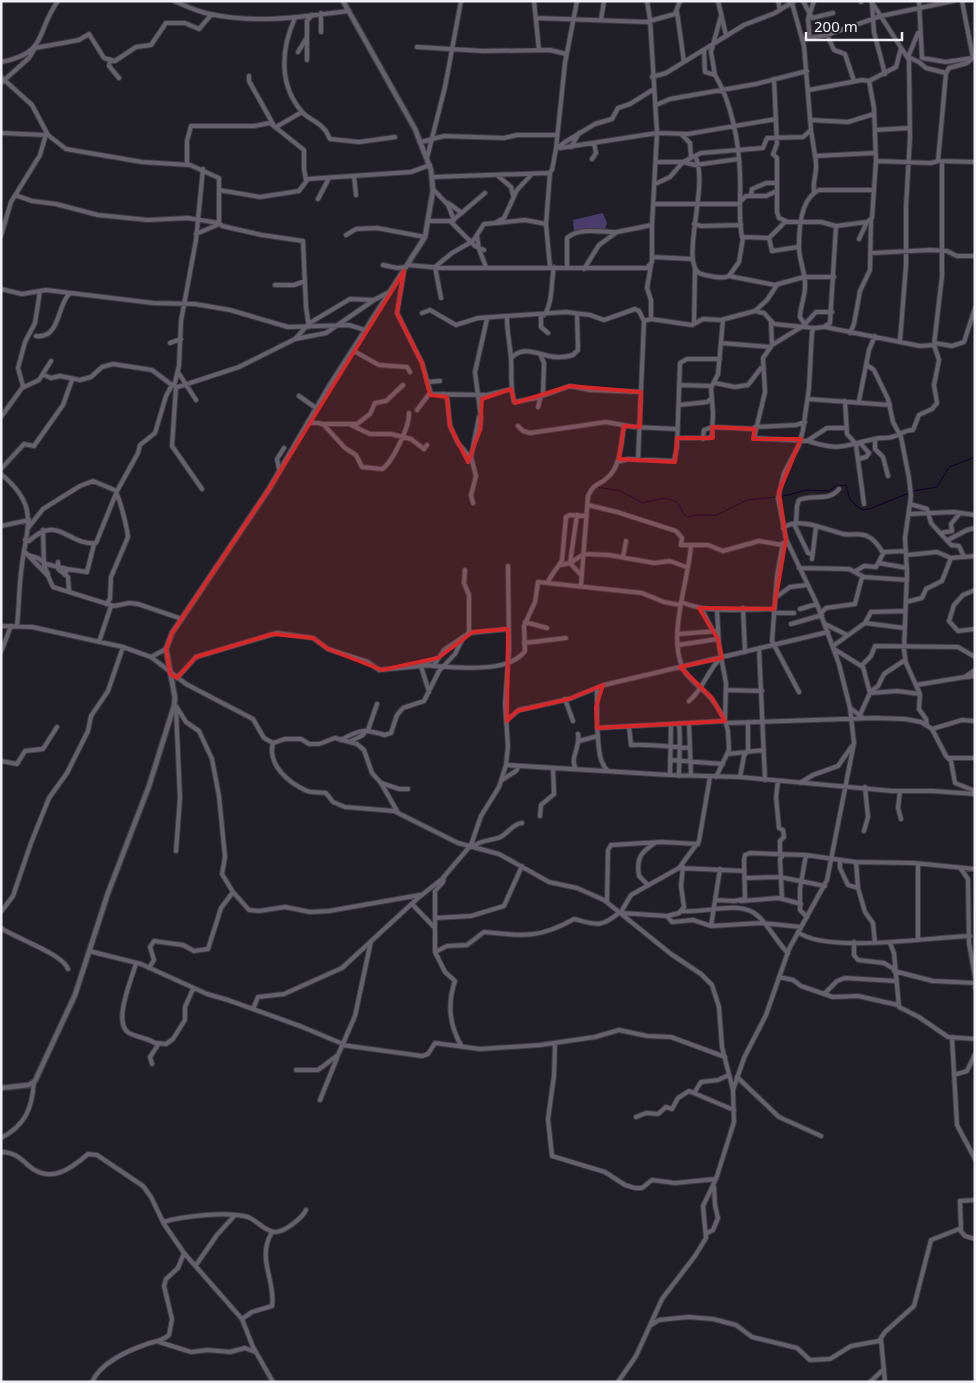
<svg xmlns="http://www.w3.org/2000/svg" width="976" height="1383" font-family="'Noto Sans',sans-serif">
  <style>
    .green { fill: #4c3c6c }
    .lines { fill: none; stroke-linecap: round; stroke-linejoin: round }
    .stream { stroke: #0f0028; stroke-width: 1 }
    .minor-casing { stroke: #3d3b43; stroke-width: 6 }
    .tertiary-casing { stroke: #3d3b43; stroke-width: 7 }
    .minor { stroke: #64616d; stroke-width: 4 }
    .tertiary { stroke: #64616d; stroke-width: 4.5 }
    .marked { fill: #d62828; fill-opacity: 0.2; stroke: #d62828; stroke-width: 4; stroke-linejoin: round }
  </style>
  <rect width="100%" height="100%" fill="#201e27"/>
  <path class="green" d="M603,213L607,223L605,229L574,231L573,220Z"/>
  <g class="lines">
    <path class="stream" d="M597,487L621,491L642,503C653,501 669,494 678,504C682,509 682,514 688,517L698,515H717L747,500L776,497
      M913,491L937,487L949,467L975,457
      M780,497L806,490L829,491L836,486L846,485L850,500L862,510L869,509L909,493"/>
    <g class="minor-casing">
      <path id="minor" d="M174,1C186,6 198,12 210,14C256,24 302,17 348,11
        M534,1L539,50
        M718,1L726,35
        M778,1L780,10
        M803,1L812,18L833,13
        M871,1L909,60L910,137L906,207V265L900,341
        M919,1L922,58L946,62L972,58
        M861,2V1
        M872,4L874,32L885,74
        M677,12L684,62
        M321,13V32
        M295,18C281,49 278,85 303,113C309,119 319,122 324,129C327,131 328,136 330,139L359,142L395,137
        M536,18L646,22L675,14L680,1
        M601,20L604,1
        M918,33L908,57L919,62L926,68L946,73
        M827,35L834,50L845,54L854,81
        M810,38L808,19L814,1
        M803,39L827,35L881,16L953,1
        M417,47L483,51L550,50L566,54
        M704,50L705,72L715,75C732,103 739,143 740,175C741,196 738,217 742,237L769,238L785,222H821L836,226
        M298,52L307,37
        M307,60V21L312,15
        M110,61L109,66L119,78
        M1,62C49,53 35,32 58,1
        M715,75L711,52L721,16
        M249,76V81L273,124
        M1,77L32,105L48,135L66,149L142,162L190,165L219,178V223L222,226L262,235L303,241L306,307L309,327
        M652,77L666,73L744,25L775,13L794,1
        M774,79L777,144L773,154L777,158V212L779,218L786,221
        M869,81L896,67L901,48
        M1,83L29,58L35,48L79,40L89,34L104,58L115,61L136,47L151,45L166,23H185L199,29L211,15
        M809,90L862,80L869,81L874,108L876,161
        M656,105L670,99L756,84L807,71
        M810,120L848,122L874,114
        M276,127L302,112
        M811,130L815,156L875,153
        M875,130L910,128
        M1,133L46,135
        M681,134L690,143L691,158
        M421,142L444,136L504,138L517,135H556
        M571,147L579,133
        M560,148L657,133L650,19L647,1
        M556,149L565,63L577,1
        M695,156C710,182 680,261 699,273C702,275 707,275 710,276C717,277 722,279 729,276L739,262L743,238
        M427,158L445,87L461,1
        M592,159L596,153L594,143
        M940,161L975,162
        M656,162H683L701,153L763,148L767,138L803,137L811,130L804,46L792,3
        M187,164V141L191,126H254L270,123L304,150V169L306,180
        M550,173L546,224L550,267
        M497,175L511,187L513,195
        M354,176L356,195
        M433,177L549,173L552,170L556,149L565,142L595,124L612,119L618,108L630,104L654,89
        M655,184L670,177L683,162L695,165L738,159
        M433,189L448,205L454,220
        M219,190L260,197L299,191L308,179L411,172L430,165
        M814,192C812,179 819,172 815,156
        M15,195L32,201L56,204L98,215L148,220L188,218L219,223
        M751,196L752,189L766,183H777
        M318,199L329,178
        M741,201L746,196H766L777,191
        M448,203L462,213
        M654,204H740
        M429,221H452L485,193
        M451,222L475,246L484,250
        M497,223L525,220L546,224
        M694,224L701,226L741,225
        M196,234L217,225
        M346,235L356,229L377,228L425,237
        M1,236L11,202L40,155L46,134
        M477,236L479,249L486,267
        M769,238L772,251L798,247
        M859,239L867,222
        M872,253L930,250L947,251L957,256H975
        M652,257L692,259
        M383,265L397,268L406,267
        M408,265L442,268H647L652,262V225L657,133L688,134L776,119
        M567,268V238C579,227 600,232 615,232
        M584,269L599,245L617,232L652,225
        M404,271L397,313L422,363L431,394L487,395L511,389
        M729,276L775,285L804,277H834
        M275,285H294L305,281
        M1,289L22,294L46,290L153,303L195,304L230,310L288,327L349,325L365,330
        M441,298L435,267L452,253L473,241L484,224L495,223L504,218L517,190L532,174
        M755,311L767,300L777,285
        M422,313L430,310L456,325L478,318L566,312L590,315L604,320L635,309L639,311L644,321L651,319L692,325L703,319L721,320L755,311L764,313L774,324L814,328
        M541,315V327L548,333
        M544,315C553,304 551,281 554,267
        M507,318C507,332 510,345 511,358C512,373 510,387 514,402L536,398L570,386L590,390L641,392
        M651,319V300L647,288L651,265
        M771,323L772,345
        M308,324L350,299L374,300L389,292
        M694,324L695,269
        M805,324L816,312H832
        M803,326L772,345L763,358L765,392L754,438L807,441L827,428H846
        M806,326L800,317C800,307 805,297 805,287C806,273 798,258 799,245C799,228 801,198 819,190H874
        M825,327L920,346L934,345L942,276V162
        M850,333L854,324L860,291L870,270L871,220
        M36,336C60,339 57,306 69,294
        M295,339L326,333L374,300
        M170,343L181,339
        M721,343L770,347
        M935,343L952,346L964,342L975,308
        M352,350L379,365L407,367L410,372
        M540,354L544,363L543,395
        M511,358C523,346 535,353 549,356C557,358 566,357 573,355L578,350L577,314
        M867,365L874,370L888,399L893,422L901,437L909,478L911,496L905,538L907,573L904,650L906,663L920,694L919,709L926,719L927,725
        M178,372L196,400
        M44,375L51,378L60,376L80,380L91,377L102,367L113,364L152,370L172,385L178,387L239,367L295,339L306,327
        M427,382L440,381
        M715,383L735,387L748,385L761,368
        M679,385L712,386
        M23,386L18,368L25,342L35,323L40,291
        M174,386L179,366L181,321L196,240L203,169
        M176,387L172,446L202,489
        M443,394L447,397L450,426L458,443L471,458
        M299,396L316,408
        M808,399L890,405
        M845,401L847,434L857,445
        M859,401L869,350L875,336
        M679,405L707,402L712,398
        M538,407L541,396
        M417,410L430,393
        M1,417L22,388L39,380L51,361
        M307,423H319L324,425L345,448L356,455L362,467L382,469C392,463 410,426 409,413
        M321,424H357L370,414L375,403L386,401L403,385
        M351,425L370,434H391L411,439L424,449L427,445
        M518,426L523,431L530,433L606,422L634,427L676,429
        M755,427L796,425L805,422
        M477,431L480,429L481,418L475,372L487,319
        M677,438H708L712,436L713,413L711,388L718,374L723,320
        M703,439L704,430L712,427L755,429
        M875,440V449L883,457L888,476
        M808,441C844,453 848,443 880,438C884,438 888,438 892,437C900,435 904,430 913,430L919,415L932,409L937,403L934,385L939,360L934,345
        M856,445L864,504
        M859,459L866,457L869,453L861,444
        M638,460L644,321
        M617,462L628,459L674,461L677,447L680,363L687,359H720
        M1,469L24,444L34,446L63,405L72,380
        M279,469L277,459L284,448
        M1,474C41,507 26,527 21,572C19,590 19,608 17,626
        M473,503L471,495L476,476L471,457L479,417
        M910,504L927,509L931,523L951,545L959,546L964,557
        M588,505L617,512L676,531L682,538L681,545H708L723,551L759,541L782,545
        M909,514L954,512L975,515
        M794,524L808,553L812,554
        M796,524L797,506L799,500C813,494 829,502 839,489
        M1,526L29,520
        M28,528L43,509L80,486L93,481L117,491
        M783,528C798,516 827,530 843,534C851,536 859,532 867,536C874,539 879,546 883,553
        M43,530L44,566L48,574
        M940,533L952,531L951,524L960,513
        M25,540L29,541C59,513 67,546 96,543L117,491L138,453L140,445L155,433L166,396L172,385
        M948,540L967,530L975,528
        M783,543L777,576L772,641L799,692
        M691,545C689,579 668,633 682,666C686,678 702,688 710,697C716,704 720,712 725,720
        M24,551L48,576L53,587L114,606L129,603L138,604L182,619
        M28,555L38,558L46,564L67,569
        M907,555L937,552L951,558L975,556
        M623,557L626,541
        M812,559L816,527
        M58,562V569L68,577L69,590
        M879,563L907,568
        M560,565L570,563L577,515
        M799,568L849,569L864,577L907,580
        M465,570L464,583L469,595V633
        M856,571L864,566L876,567L884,552L906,551
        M65,575L67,569L87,572L94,544
        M582,576L570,563L584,554L609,555L654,563L670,561L686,567
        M548,582C552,573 558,568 562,560L566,517L570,515L587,516
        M581,585L588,496C595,481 598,487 607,478C621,467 621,442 624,426
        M975,590L963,595L954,605L949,621L958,631L975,629
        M775,598L790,587L807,585
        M681,602C709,614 744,609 774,609
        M906,602L922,598L926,589L942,581L951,558
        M106,604L110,599L111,577L128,537C127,528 120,498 116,493
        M701,608L713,631
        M743,608L745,652
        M800,609L817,604
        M774,613H794
        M821,613L826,608L855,604L862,577
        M525,622L547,628
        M865,623L904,628
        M791,624L822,615
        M825,624L847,635
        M1,626L32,627L123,647L151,657L186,684L253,719L264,738L273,743L285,739H301L309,744H319L335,738L357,744L364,750L372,773L381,783L397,811
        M679,634L718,631
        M99,642L111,606
        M524,643L566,638
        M678,645L718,639
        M833,646L865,623L871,612L905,611
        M759,648L765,780
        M834,649L863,667L870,693
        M1,652L11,626
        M151,657L166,649
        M419,664L438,658
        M421,666L434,665L444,650L469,633L508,629
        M432,666C459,667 508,674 525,651L524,626L535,602L538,582L642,593L664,602L680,605
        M861,666L871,656L875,646L958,647L975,657
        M967,677L975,676
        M177,678L196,657L277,633L313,638L328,649L368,662L379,670L421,666L429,692
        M916,685L965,677L975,670
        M597,688V728
        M726,690L762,691
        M870,692L878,686L884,674L905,660
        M565,699L573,721
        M689,701C703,690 707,671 720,659
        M850,708L862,717
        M858,719L870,693L897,691L920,694
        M507,720L519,710L569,699L604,685L828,632
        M689,723L691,776
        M726,723L874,718L905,719L921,722L932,729L946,756L951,761L955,783L975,791
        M629,726L631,745C651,744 670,747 690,748
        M932,729L962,720L975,721
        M368,730L377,704
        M341,740C360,729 364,729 385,735L391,733L397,715L403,708L424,701L439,671L455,654L463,638
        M351,741L363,735L365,731
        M579,741L598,736
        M273,743C267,765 289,783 307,791C313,793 320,792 326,793L333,802L345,807L394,811L458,843L499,854L549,882L577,888L604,900L671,954L701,974L712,985L719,1007L722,1047L733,1090L734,1122L716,1179L703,1206L706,1238L695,1256L662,1299L636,1356L618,1382
        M728,754L764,750
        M949,758H975
        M670,760L723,764
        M1,761L17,764L25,751L43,749L57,727
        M506,765L670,775L740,777L892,791H933L975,794
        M576,769C569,758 581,747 578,734
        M608,771C597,761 599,741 597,728L725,721
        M670,775L671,725
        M679,776C679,757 681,742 679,724
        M716,777L729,750L728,731L725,720L726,683L719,646L717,609
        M740,777L744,756L748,750V722
        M502,780L516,771L519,766
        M778,781L776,797L779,828L783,830L784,837L780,841V855
        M381,783L399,789H408
        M800,783L813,775L838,766L852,746
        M900,791L898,808L901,819
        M540,816L541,805L554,794L553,768
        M864,831L868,817L865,787
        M474,846C481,840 489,841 498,838C508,835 511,824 522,823
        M176,851L180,798L176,709
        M806,855L800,889V910L807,917
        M840,860V868L848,885L858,888L865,912L873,923L875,943
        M856,862L858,888
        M918,864V939
        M679,868L699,841L710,777
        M961,869L968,879L969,943L975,977
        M444,877L443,882L435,891V952L445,972L455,981C447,1004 450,1027 462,1047
        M745,878L780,877L825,886
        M647,884L639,876C636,858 641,852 655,843
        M233,892L249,910L259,911L285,907L310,912L329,911L420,895
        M782,899L780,859L783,855
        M716,900L734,901L745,899L744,860L745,855L750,853L806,855L855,862L914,863L975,869
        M607,901L608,850L611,845L662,842L698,844
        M741,901L779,898L801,904
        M412,904L434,927
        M681,911C704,914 740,899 758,916C770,927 776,941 788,953
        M1,912L13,896L31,843L49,798L67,773L88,731L91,716L108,691L123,647
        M621,912L631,895L679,868L744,871
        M622,913L667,916L672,922L693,920L711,926L761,923L801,927
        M667,916L679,913L684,907L681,886L683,867
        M435,918L471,916L504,906L522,866
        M711,926L720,869
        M1,928C17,939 63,954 68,969
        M798,932C826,954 933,937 970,936
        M854,942V955L858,960L884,963L894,969
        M890,943L894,953L899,1007L919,1017L948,1037L975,1039
        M89,951L141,964L207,994L228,1000L300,1026L343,1044
        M435,952L447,946L467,945L484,932C522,936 539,939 574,919C597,925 601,928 620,912
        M136,963C132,979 112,1023 129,1033C138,1038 150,1038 158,1045L150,1057L152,1064
        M149,968L154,960L150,947L154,941L183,945L194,951L208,949L221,908L233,892L222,874L225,857L219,796L212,759L199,731L186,722L176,706
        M894,971L933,981L975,983
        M779,977L793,980L801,986L833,997L858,996L898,1005
        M975,987V988
        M824,994L837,981L845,978L895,981
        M253,1009L258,997L284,994L342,968L418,898L442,879L471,845L481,816L499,787L506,765L508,746L505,704L509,649L508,566
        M952,1038L957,1125L975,1159
        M156,1043L166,1044L173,1039L185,1020V1007L193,989
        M555,1044L554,1076L548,1119L552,1156L605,1172L625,1185L635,1188H642L652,1180L675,1183L716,1179
        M342,1045L422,1056L428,1054L435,1043L480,1049L540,1045L595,1037L619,1030L647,1036L671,1037L725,1057
        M296,1070H318L338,1055L355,1016L371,941
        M954,1075L967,1071L975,1054
        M737,1077L779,1117L821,1136
        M733,1090L744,1058L766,1015L789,949L827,880L854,743L850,708L839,664L817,604L786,539L778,498L784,473L799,445L803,430L809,388L812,332L814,328L824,327L830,323L836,226L867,222L872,218L876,161L931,163L938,161L946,73L949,68L967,63L973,58L962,1
        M694,1093L701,1082L718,1080L729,1075
        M320,1100L337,1058
        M636,1117L646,1113L658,1114L666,1107L672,1109L678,1098L689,1091L734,1110
        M1,1138C26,1125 32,1108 34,1082
        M1,1152C14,1152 20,1158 29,1166C50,1184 71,1169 88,1154L97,1155L143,1186L151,1197L164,1224L184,1253L242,1319L253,1347L273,1382
        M163,1222C184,1216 226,1211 248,1217C256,1220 266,1232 275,1232C285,1232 302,1218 306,1210
        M961,1230L960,1201L975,1200
        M707,1233L713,1230L718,1218L715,1205L714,1187
        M196,1265L217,1235L235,1215
        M242,1319L252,1312L272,1306C276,1280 256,1259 272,1232
        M651,1325L659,1320L688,1317L713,1319L736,1325L752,1337L797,1348L810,1360L830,1359L851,1346L879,1341L885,1332L914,1306L931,1240L959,1229L965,1236L975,1239
        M881,1339L885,1382
        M159,1342L191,1352L208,1350L230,1352L245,1348L255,1352
        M92,1382C101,1362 127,1351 147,1344C156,1341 162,1341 169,1335L172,1319L164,1286L166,1279L178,1268L184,1253
        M870,1382L884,1369"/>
    </g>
    <g class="tertiary-casing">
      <path id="tertiary" d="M1,1088L29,1085L35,1081L75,995L108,893L149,786L174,706L175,698L166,649L172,633L269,489L330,385L425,237L433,190L431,170L415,129L343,1"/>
    </g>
    <use href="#minor" class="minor"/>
    <use href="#tertiary" class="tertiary"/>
  </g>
  <path class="marked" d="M404,271L397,313L422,363L430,395L447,397L450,426L468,462L480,430L482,399L511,389L515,403L570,386L641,392L640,427L624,426L619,459L675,462L677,438H713L712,427L755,429L753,439H801L779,492L786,539L774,609L699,608L718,639L722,658L680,667L712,698L725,721L597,728L596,707L603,685L569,699L517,711L507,721L508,629L473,632L438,658L382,670L328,649L313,638L273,634L196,657L177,678L170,674L166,649L172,633L269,489Z"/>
  <rect width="976" height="1383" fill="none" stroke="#f1eff6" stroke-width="5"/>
  <path d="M806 32v8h96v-8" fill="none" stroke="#f1eff6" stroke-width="2.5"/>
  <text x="814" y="32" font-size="15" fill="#f1eff6" stroke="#201e27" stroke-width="4" paint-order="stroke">200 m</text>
</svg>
